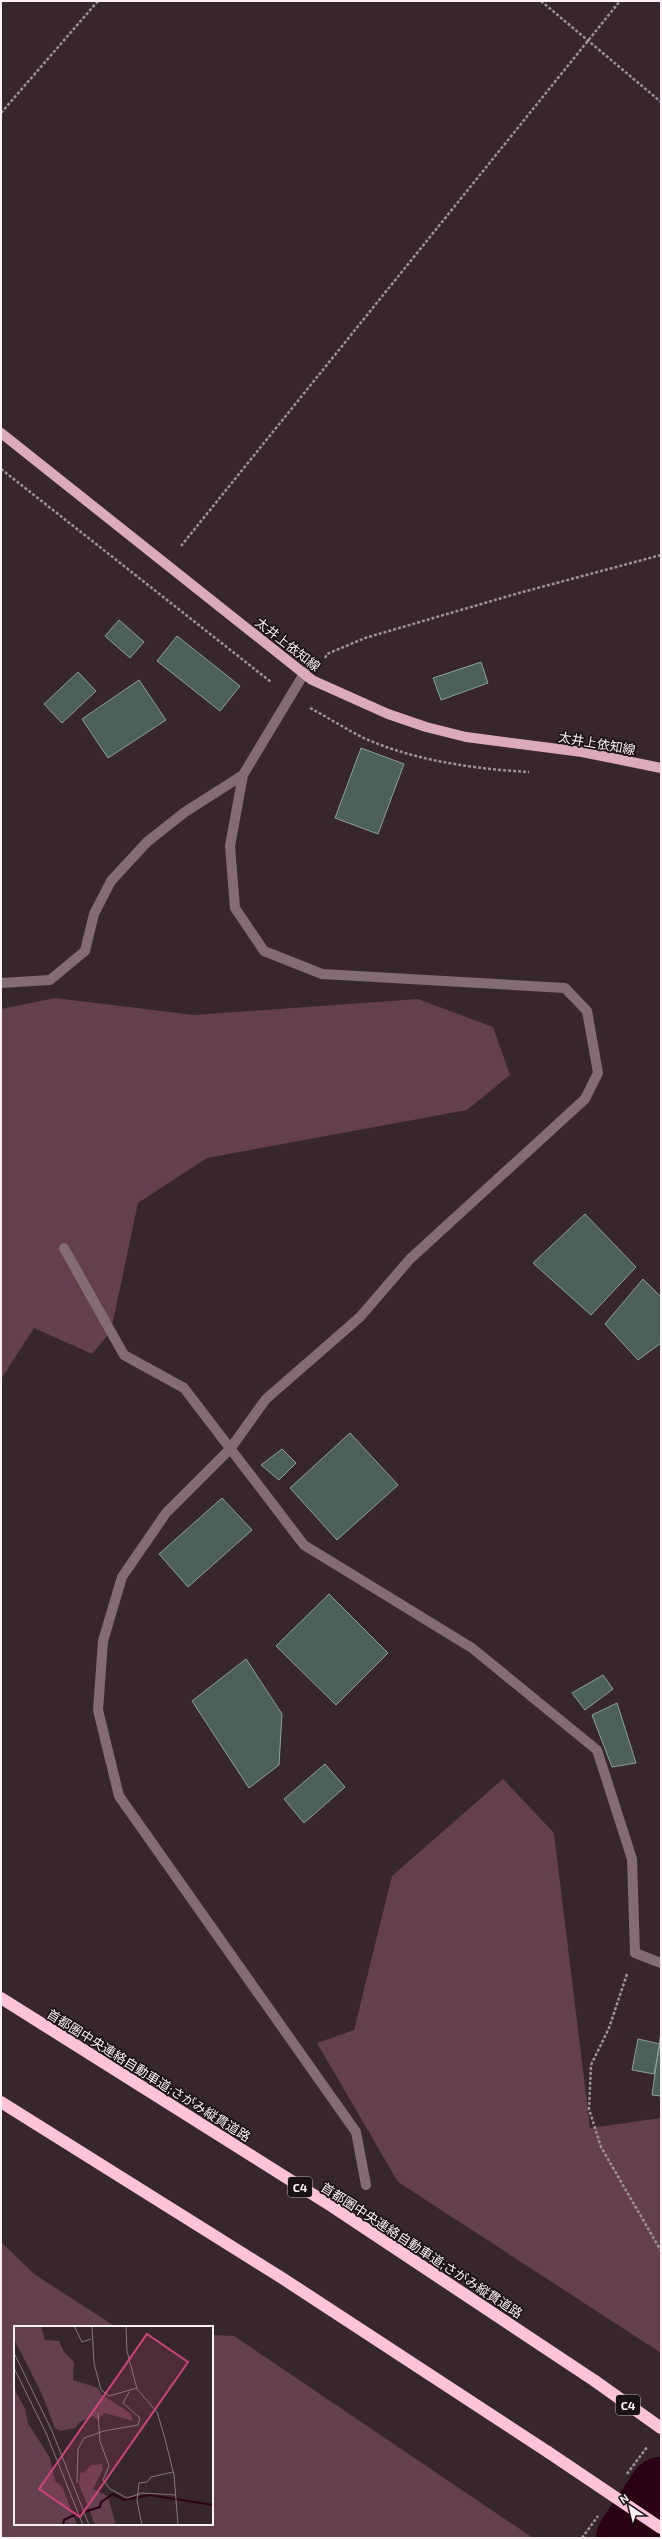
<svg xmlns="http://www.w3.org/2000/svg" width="662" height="2539" font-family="'Exo 2','Noto Sans JP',sans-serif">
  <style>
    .green { fill: #643f4d }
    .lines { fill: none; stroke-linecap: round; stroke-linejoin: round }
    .river { stroke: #2b0215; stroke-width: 64 }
    .building { fill: #4c5f58; stroke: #8ca199 }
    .path { stroke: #9f9296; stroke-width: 2.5; stroke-dasharray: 3 2; stroke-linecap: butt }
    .minor { stroke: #846c74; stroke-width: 10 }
    .major { stroke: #dbaabb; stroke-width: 10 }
    .highway { stroke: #fec3d7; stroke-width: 12 }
    .highway-bridge { stroke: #fec3d7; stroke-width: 12 }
    .labels { text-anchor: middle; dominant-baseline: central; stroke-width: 3.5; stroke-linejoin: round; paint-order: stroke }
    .shield { fill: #1a1215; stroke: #b8adb1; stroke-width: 1 }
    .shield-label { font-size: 12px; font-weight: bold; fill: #fcf0f4 }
    .street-label { font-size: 13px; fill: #fcf0f4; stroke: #1a1215 }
    .inset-river { fill: none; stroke: #2b0215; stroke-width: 2 }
    .inset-road { fill: none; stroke: #86777c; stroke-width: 1 }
    .view { fill: #ce437a; fill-opacity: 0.15; stroke: #ce437a; stroke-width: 2 }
    .inset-edge { fill: none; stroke: #fcf0f4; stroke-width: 2 }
  </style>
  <rect width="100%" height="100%" fill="#37272c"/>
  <path class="green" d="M55,998L194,1015L418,999L493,1027L510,1075L467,1110L207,1158L138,1203L111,1331L92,1354L34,1328L1,1379V1009Z
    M503,1779L554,1833L590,2128L661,2118V2353L398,2182L317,2043L354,2030L392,1876Z
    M1,2242L34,2274L116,2327H15V2524H212V2335L234,2336L533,2538H1Z"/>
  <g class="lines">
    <path class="river" d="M628,2538L661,2489"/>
  </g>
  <path class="building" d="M119,620L144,642L130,658L105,636Z
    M177,636L240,686L220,711L157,661Z
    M481,662L488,683L441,700L433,678Z
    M78,672L96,691L62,723L44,704Z
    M139,680L166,720L108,758L82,719Z
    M361,748L404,764L378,834L335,818Z
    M585,1214L636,1267L591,1315L533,1263Z
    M643,1279L661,1297V1343L638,1360L605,1324Z
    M350,1433L398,1485L337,1540L290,1488Z
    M282,1449L296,1463L279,1480L261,1465Z
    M222,1498L252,1530L188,1587L159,1554Z
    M329,1594L388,1653L336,1705L276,1646Z
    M246,1659L282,1714L279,1765L249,1788L192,1701Z
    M603,1675L613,1689L585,1710L572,1693Z
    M617,1703L636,1763L612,1767L592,1715Z
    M325,1764L345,1787L304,1823L284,1799Z
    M661,2031V2096L652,2095Z
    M638,2039L660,2044L654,2074L632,2070Z"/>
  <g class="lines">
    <path class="path" d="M541,1L661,102
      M1,113L98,1
      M1,469L271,682
      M181,546L620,1
      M325,658L327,654L365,638L519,593L661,555
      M310,708C329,718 347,730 366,739C416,761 476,769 529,772
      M627,1974L609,2028L591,2065L589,2109L601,2147L661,2251
      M627,2474L647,2447
      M582,2538L598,2516"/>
    <path class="minor" d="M243,775L230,846L235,908L264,951L322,974L565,988L587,1011L598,1073L585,1099L410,1259L360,1317L266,1399L230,1449L166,1513L122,1577L103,1641L98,1710L119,1796L356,2132L366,2185
      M1,983L50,980L85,951L94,914L111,881L147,842L185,812L243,775L305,672
      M64,1248L124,1355L184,1388L304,1545L472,1648L597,1750L632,1859L635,1953L661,1963"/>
    <path class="major" d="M1,433L312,680L388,714L426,727L466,737L582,752L661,768"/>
    <path class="highway" d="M1,1998L333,2207L595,2381
      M1,2102L282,2278L548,2452"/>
    <path class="highway-bridge" d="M595,2381L661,2428
      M548,2452L661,2528"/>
  </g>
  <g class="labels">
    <g class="shield">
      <rect x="288" y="2177" width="24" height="20" rx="3"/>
      <rect x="616" y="2395" width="24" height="20" rx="3"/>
    </g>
    <g class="shield-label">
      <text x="300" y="2187">C4</text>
      <text x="628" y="2405">C4</text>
    </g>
    <g class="street-label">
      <text transform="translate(288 644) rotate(38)">太井上依知線</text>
      <text transform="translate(597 743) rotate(10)">太井上依知線</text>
      <text transform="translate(149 2075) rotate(32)">首都圏中央連絡自動車道;さがみ縦貫道路</text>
      <text transform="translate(422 2250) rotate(33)">首都圏中央連絡自動車道;さがみ縦貫道路</text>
    </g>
  </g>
  <g transform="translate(14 2326)">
    <rect width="199" height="199" fill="#37272c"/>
    <path d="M0,0H27L31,14L45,15L50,26L60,36L59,54L84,62L87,68L116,87L119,95L91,87L83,94L79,90L66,96L61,102L46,105L41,102L27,66L0,13ZM0,62L11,83L14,97L36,132L41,155L48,160L63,199H0ZM88,138L89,143L79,163L94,170L102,199H81L65,158L66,146L69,147L77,139Z" fill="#643f4d"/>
    <path class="inset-river" d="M49,199L50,194L58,190L86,181L87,176L99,168L110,174L136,169L199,179"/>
    <path class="inset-road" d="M60,0L68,16L77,13M78,0L80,37L87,64L95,70L123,62M112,0L113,25L123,63L143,86L150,109L160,149L164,199M0,27L38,105L75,199M0,42L32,107L69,199M84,87L86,115L95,140L89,154L96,163L113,172L128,167L162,169M63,157L64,123L70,112L90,105L124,99L126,92L109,77L115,66M128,199L123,175L125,157L133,156L137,151L159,146"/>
    <path class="view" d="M133,8L174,36L66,191L25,163Z"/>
    <rect width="199" height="199" class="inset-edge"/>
  </g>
  <rect width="662" height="2539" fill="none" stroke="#fcf0f4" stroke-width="4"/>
  <g transform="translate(630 2507) rotate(325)" stroke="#1a1215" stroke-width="3" paint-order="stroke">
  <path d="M0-3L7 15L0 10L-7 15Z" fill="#fcf0f4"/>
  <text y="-6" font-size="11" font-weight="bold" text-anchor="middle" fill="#fcf0f4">N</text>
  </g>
</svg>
